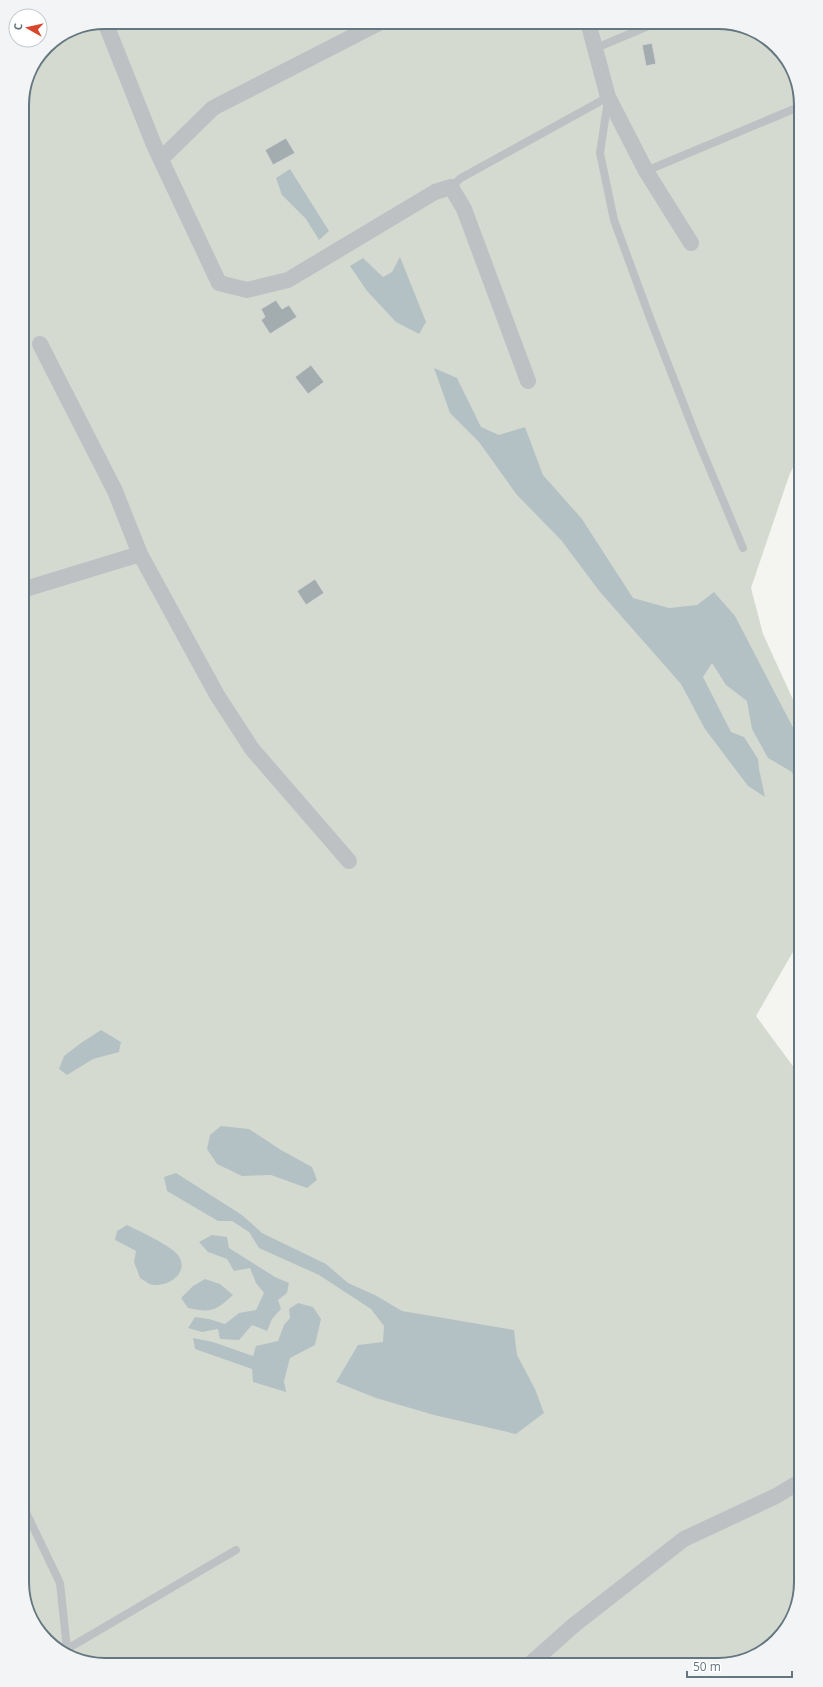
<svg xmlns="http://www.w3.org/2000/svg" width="823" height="1687" font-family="'Open Sans',sans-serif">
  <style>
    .green { fill: #d5dad1 }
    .water { fill: #b4c1c4 }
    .building { fill: #a3adb0; stroke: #d5d5d3 }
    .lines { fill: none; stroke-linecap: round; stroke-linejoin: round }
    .service { stroke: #bdc1c4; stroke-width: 8 }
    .minor { stroke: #bdc1c4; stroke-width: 16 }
    .rim { fill: none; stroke: #64767f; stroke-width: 2 }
  </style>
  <rect width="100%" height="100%" fill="#f4f4f0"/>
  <path class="green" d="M106,22H723L768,39L795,74L801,106V450L789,476L751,588L763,634L801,717V938L756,1016L801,1077V1582L787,1628L749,1659L717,1665H100L59,1651L28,1613L22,1581V100L28,73L47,46L74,28Z"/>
  <path class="water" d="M290,169L329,231L319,240L306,219L282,195L276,178Z
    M400,257L426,322L419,334L396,322L367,291L350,266L363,258L383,277L392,272Z
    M434,368L457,378L481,427L499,435L525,427L543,475L582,519L633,598L669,608L697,605L714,592L735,616L801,743V795L798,793L792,772L768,758L752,729L747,701L726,685L712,663L703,677L731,732L744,737L758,759L759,769L765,797L748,786L705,729L681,684L600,592L561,540L517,495L479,442L450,413Z
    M101,1030L121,1042L119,1052L93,1059L67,1075L59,1069L64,1056L81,1043Z
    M221,1126L249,1129L281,1150L312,1167L317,1180L307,1188L271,1175L242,1176L217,1164L207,1149L210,1135Z
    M176,1173L242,1215L262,1233L326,1264L348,1283L375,1295L402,1311L514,1330L517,1355L535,1389L544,1413L516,1434L434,1415L376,1398L336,1382L358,1345L383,1342L384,1326L371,1309L319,1275L259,1248L249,1232L232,1221H218L167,1191L164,1177Z
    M127,1225C139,1231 170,1245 178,1255C190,1272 170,1286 154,1285C149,1285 144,1280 140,1278L134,1262L136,1251L115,1240L117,1231Z
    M212,1235L227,1237L229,1248L275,1277L289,1283L287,1293L278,1300L281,1309L272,1319L267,1331L252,1325L239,1340L220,1339L218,1329L202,1332L188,1328L195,1317L209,1319L225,1324L239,1313L256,1310L264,1293L256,1283L250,1268L234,1271L227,1259L208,1252L199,1242Z
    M205,1279L220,1284L233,1295C216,1311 211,1313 188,1308L181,1298L193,1286Z
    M298,1303L313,1307L321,1319L315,1345L290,1358L284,1381L286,1392L253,1382L252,1369L195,1349L193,1338L213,1342L253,1356L256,1346L278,1341L284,1325L290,1318L289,1309Z"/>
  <path class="building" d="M652,43L656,64L646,66L642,45Z
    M286,138L295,153L273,165L265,150Z
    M276,300L282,309L289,305L297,317L270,334L261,320L265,317L261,309Z
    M311,365L324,382L308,394L295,377Z
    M315,579L324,593L306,605L297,591Z"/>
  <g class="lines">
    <path class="service" d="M596,48L658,22
      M608,100L600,153L614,220L650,318L696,436L743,548
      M646,171L801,106
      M451,187L461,178L608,97
      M22,1504L60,1583L67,1649L69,1654
      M67,1649L236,1550"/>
    <path class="minor" d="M105,22L154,145L219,283L247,290L288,280L435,192L451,187L464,209L528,381
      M588,22L608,97L646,171L691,243
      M161,159L213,108L381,22
      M40,344L115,491L140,554L217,695L252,749L349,861
      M22,590L140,554
      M529,1665L574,1625L684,1539L776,1496L801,1481"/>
  </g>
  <path d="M0 0H823V1687H0ZM105 29H718A76 76 0 0 1 794 105V1582A76 76 0 0 1 718 1658H105A76 76 0 0 1 29 1582V105A76 76 0 0 1 105 29Z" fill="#f3f4f5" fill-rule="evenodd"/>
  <path class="rim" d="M105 29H718A76 76 0 0 1 794 105V1582A76 76 0 0 1 718 1658H105A76 76 0 0 1 29 1582V105A76 76 0 0 1 105 29Z"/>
  <g transform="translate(28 28) rotate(278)"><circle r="19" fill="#ffffff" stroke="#c1c8cc"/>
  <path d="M0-3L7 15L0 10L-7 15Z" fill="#d8472c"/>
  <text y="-6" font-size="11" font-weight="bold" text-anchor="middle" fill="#64767f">С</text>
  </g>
  <path d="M687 1671v6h105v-6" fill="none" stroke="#64767f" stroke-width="2"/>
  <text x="693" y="1671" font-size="12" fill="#64767f" stroke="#ffffff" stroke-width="3" paint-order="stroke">50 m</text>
</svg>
